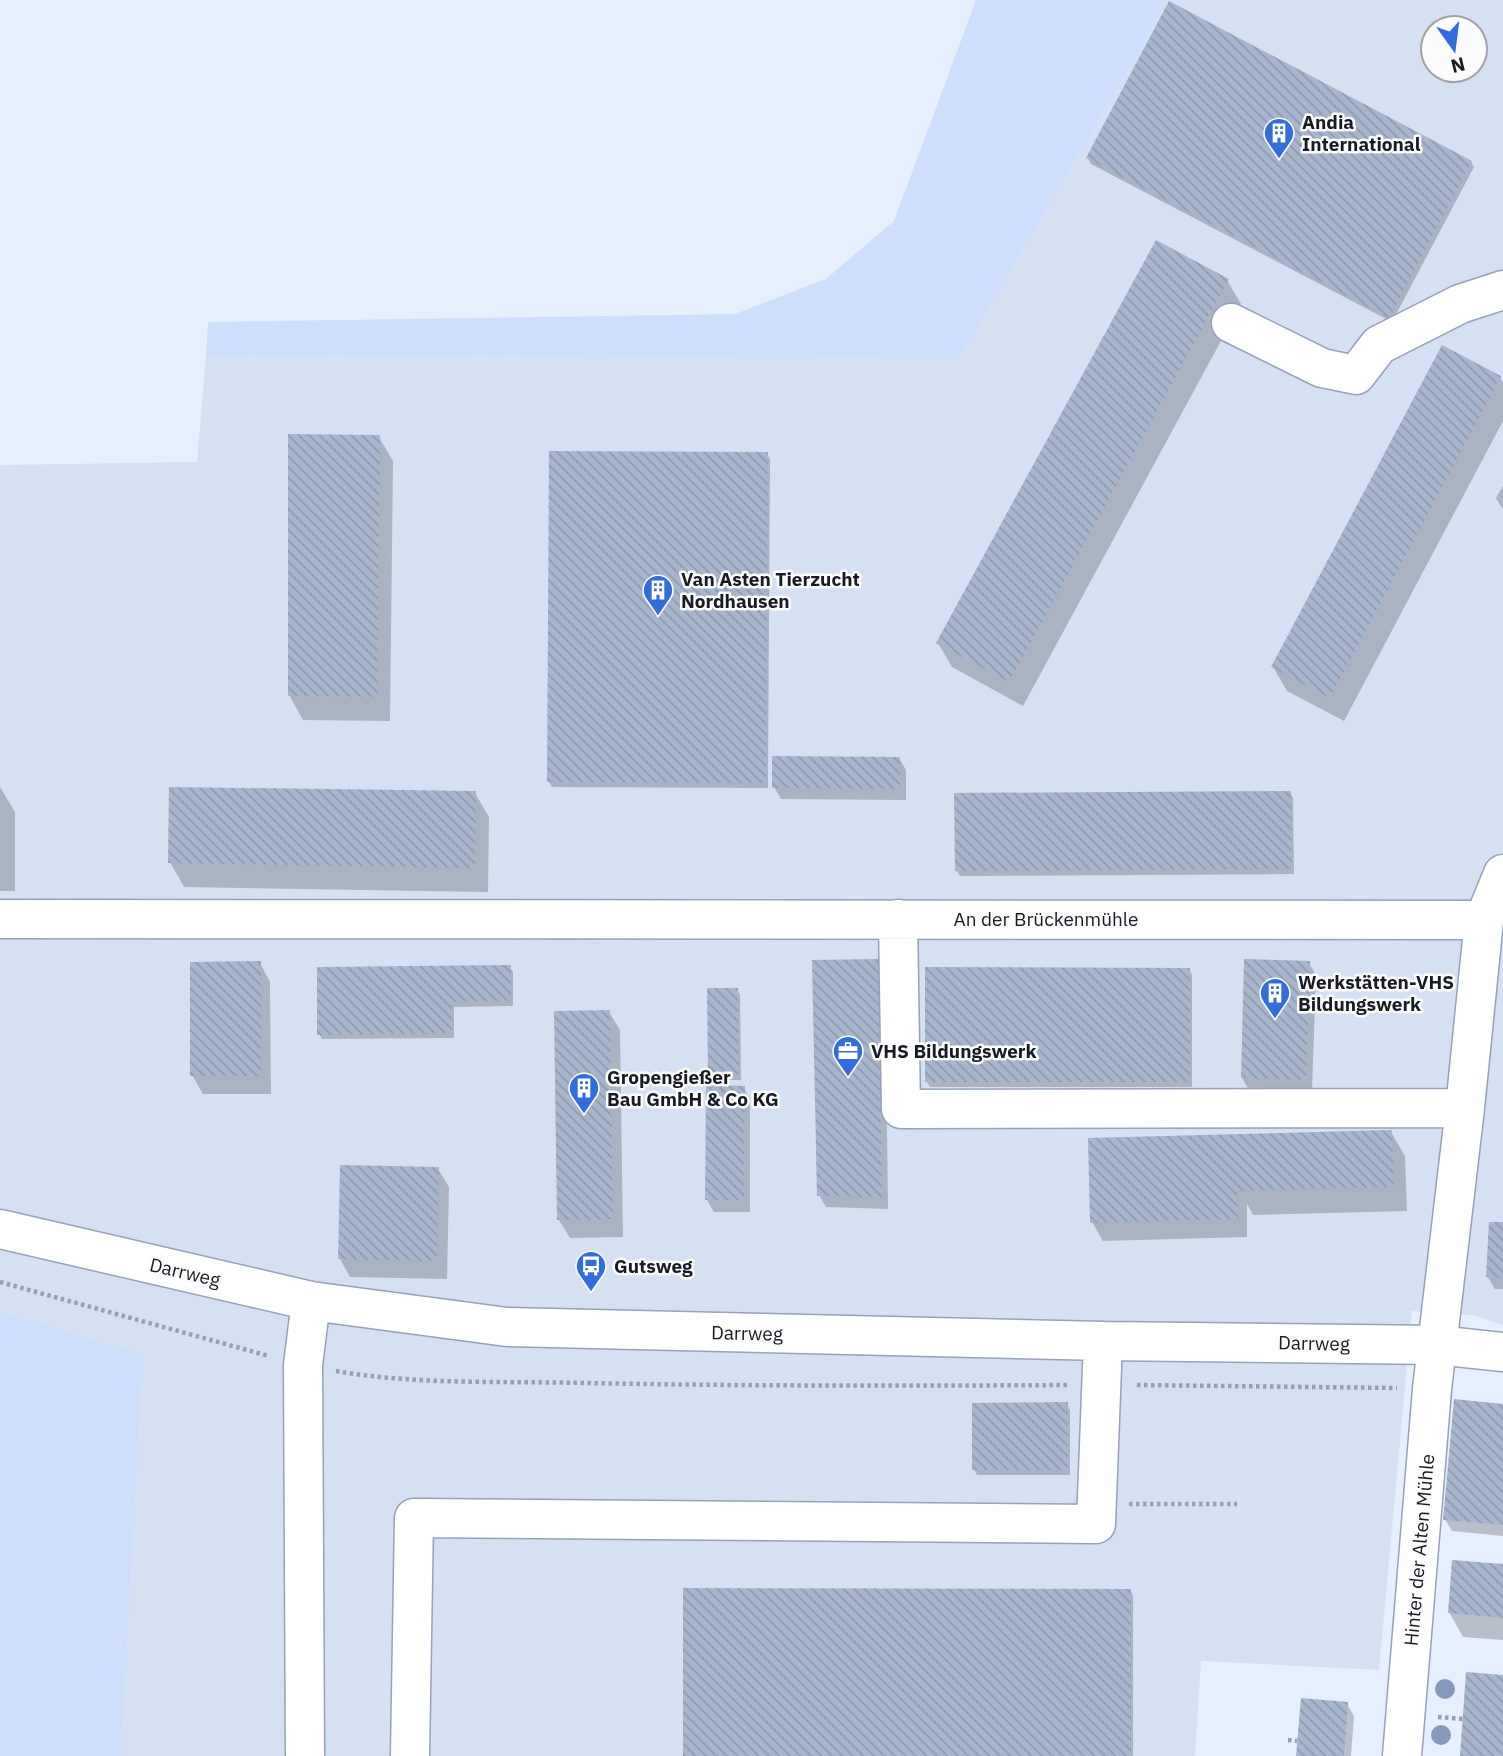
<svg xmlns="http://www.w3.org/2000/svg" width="1503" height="1756" font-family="'IBM Plex Sans',sans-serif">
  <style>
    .built { fill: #d5e0f2; fill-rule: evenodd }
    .grass { fill: #cedffd }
    .shadow { fill: #0003 }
    .building { fill: url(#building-back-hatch) }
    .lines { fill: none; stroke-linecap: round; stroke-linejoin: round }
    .minor-casing { stroke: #95a2b9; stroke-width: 41 }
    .path { stroke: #99a0ad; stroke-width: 4.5; stroke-dasharray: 3.5 3.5; stroke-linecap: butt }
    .minor { stroke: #fff; stroke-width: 38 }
    .tree { fill: #8599be }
    .labels { text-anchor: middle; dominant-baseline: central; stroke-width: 5; stroke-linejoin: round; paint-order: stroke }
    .poi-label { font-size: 19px; font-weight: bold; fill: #161b24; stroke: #fcfcfc; text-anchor: start }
    .street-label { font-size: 19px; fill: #161b24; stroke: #fcfcfc }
  </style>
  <defs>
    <pattern id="building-back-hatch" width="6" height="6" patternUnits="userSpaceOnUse" patternTransform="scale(1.75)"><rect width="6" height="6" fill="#a7b5cd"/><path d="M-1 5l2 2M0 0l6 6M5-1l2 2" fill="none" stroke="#8f9bb0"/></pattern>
  </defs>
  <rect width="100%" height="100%" fill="#e6effe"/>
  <path class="built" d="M1169,0H1503V1325L1473,1315L1412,1311L1379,1670L1201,1661L1195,1756H0V465L197,462L206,356L959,360ZM1433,28H1475V70H1433Z"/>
  <path class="grass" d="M976,0H1169L959,360L206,356L208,322L735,314L826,279L894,221Z
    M0,1312L143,1354L121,1756H0Z"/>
  <path class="shadow" d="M1088,158L1471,162L1474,167L1392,322L1091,164Z
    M1227,280L1241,304L1023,706L952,667L938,643Z
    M1500,377L1503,383V421L1344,721L1287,691L1273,667Z
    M379,437L393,461L390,721L303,720L289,695Z
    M767,454L770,459L768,788L552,787L549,782Z
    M1503,486V510L1496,498Z
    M899,758L906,770V800L781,799L774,787Z
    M0,787L15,812V891H0Z
    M1290,792L1293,798L1294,874L960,876L957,871Z
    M475,793L489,817L488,892L184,887L170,862Z
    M878,961L885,973L888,1209L826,1207L819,1195Z
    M260,963L270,982L271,1094H203L192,1075Z
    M1309,963L1316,975L1312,1092L1249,1090L1242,1078Z
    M510,967L513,972V1006L454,1007V1038L322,1039L319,1034Z
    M1189,969L1192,975V1087H930L927,1082Z
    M737,989L740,995L741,1080H713L710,1074Z
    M609,1012L620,1030L623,1237L570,1238L559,1220Z
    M743,1087L750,1099V1212H714L707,1200Z
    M1391,1132L1405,1156L1407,1211L1253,1215L1247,1204V1237L1103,1241L1092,1222Z
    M438,1169L449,1187L447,1279L350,1277L340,1259Z
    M1503,1224V1289H1495L1488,1277Z
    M1067,1404L1070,1410V1475H977L974,1469Z
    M1503,1406V1536L1452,1531L1445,1519Z
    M1503,1566V1640L1463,1637L1449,1612Z
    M1130,1590L1133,1596V1756H685Z
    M1347,1704L1354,1716L1351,1756H1298Z"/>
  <path class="building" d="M1169,1L1472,161L1389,318L1086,158Z
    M1156,240L1229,279L1009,682L936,643Z
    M1442,345L1501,376L1330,698L1271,667Z
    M288,434L380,435L377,697L288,696Z
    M549,451L768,452L766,783L547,782Z
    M772,756L900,757V789L772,788Z
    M169,787L476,791L475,868L168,863Z
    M1291,791L1292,869L955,871L954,793Z
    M879,959L882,1197L817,1196L812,960Z
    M1244,959L1310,961L1306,1080L1241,1078Z
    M261,961V1076H190V962Z
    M511,965V1001L452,1002V1033L317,1035V967Z
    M925,967L1190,968V1082H925Z
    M707,988H738L739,1075H708Z
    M610,1010L613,1219L557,1220L554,1011Z
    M706,1085L745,1086L744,1200H705Z
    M1392,1130L1394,1187L1237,1191L1238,1219L1090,1223L1088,1138Z
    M340,1165L439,1167L437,1261L338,1259Z
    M1489,1222H1503V1278L1486,1277Z
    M1454,1399L1503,1404V1525L1443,1520Z
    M1068,1402V1470H972V1403Z
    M1452,1560L1503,1564V1618L1448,1613Z
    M683,1588L1131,1589V1756H683Z
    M1466,1672L1503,1675V1756H1460Z
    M1301,1698L1348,1702L1344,1756H1296Z"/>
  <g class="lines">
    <g class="minor-casing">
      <path id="minor" d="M1231,323L1322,368L1356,375L1379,345L1460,304L1503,290
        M0,919L1484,920
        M898,919L901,1109L1465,1108
        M0,1229L311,1301L507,1327L1103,1341L1437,1345L1503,1352
        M305,1756L303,1365L311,1301
        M410,1756L414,1518L1096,1524L1103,1341
        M1402,1756L1432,1389L1465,1108L1484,920L1503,874"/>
    </g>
    <path class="path" d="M0,1282L269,1356
      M336,1371C416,1385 503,1381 585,1383C746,1386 907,1386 1068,1385
      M1137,1385L1397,1388
      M1129,1504H1237
      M1438,1717L1463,1719
      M1288,1740L1297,1741"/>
    <use href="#minor" class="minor"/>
  </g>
  <g class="tree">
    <circle cx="1445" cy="1689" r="10"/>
    <circle cx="1441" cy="1735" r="10"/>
  </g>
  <defs>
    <g id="building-pin" transform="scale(1.575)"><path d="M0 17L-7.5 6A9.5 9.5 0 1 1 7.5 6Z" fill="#336ddc" stroke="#fcfcfc"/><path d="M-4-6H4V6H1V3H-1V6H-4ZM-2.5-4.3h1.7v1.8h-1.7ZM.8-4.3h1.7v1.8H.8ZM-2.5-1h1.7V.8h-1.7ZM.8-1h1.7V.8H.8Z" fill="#fff"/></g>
    <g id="office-pin" transform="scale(1.575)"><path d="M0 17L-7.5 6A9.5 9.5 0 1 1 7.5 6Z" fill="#336ddc" stroke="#fcfcfc"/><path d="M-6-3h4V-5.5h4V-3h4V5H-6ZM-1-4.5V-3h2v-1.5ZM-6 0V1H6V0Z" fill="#fff"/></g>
    <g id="bus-pin" transform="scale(1.575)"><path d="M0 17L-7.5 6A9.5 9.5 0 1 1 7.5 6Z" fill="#336ddc" stroke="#fcfcfc"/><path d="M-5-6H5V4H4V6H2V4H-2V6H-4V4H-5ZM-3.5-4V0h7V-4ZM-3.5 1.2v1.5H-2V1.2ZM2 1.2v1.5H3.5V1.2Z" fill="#fff"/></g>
  </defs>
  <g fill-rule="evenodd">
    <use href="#building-pin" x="1279" y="133"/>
    <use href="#building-pin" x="658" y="590"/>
    <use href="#building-pin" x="1275" y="993"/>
    <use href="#office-pin" x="848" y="1051"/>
    <use href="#building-pin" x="584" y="1088"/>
    <use href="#bus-pin" x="591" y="1266"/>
  </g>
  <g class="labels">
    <g class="poi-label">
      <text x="1302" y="122">Andia<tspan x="1302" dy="22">International</tspan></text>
      <text x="681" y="579">Van Asten Tierzucht<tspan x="681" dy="22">Nordhausen</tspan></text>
      <text x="1298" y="982">Werkstätten-VHS<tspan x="1298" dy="22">Bildungswerk</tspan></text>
      <text x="871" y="1051">VHS Bildungswerk</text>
      <text x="607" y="1077">Gropengießer<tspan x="607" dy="22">Bau GmbH &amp; Co KG</tspan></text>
      <text x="614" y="1266">Gutsweg</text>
    </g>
    <g class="street-label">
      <text x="1046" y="919">An der Brückenmühle</text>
      <text transform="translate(185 1272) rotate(13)">Darrweg</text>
      <text transform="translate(747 1333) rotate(1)">Darrweg</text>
      <text transform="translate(1314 1343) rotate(1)">Darrweg</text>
      <text transform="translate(1419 1550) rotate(-85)">Hinter der Alten Mühle</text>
    </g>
  </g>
  <g transform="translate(1454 49) rotate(166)"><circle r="33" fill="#fcfcfc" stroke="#a0a2a6" stroke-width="2"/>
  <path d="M0-5L12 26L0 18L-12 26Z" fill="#336ddc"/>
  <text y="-10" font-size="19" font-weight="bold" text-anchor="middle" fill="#161b24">N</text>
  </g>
</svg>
